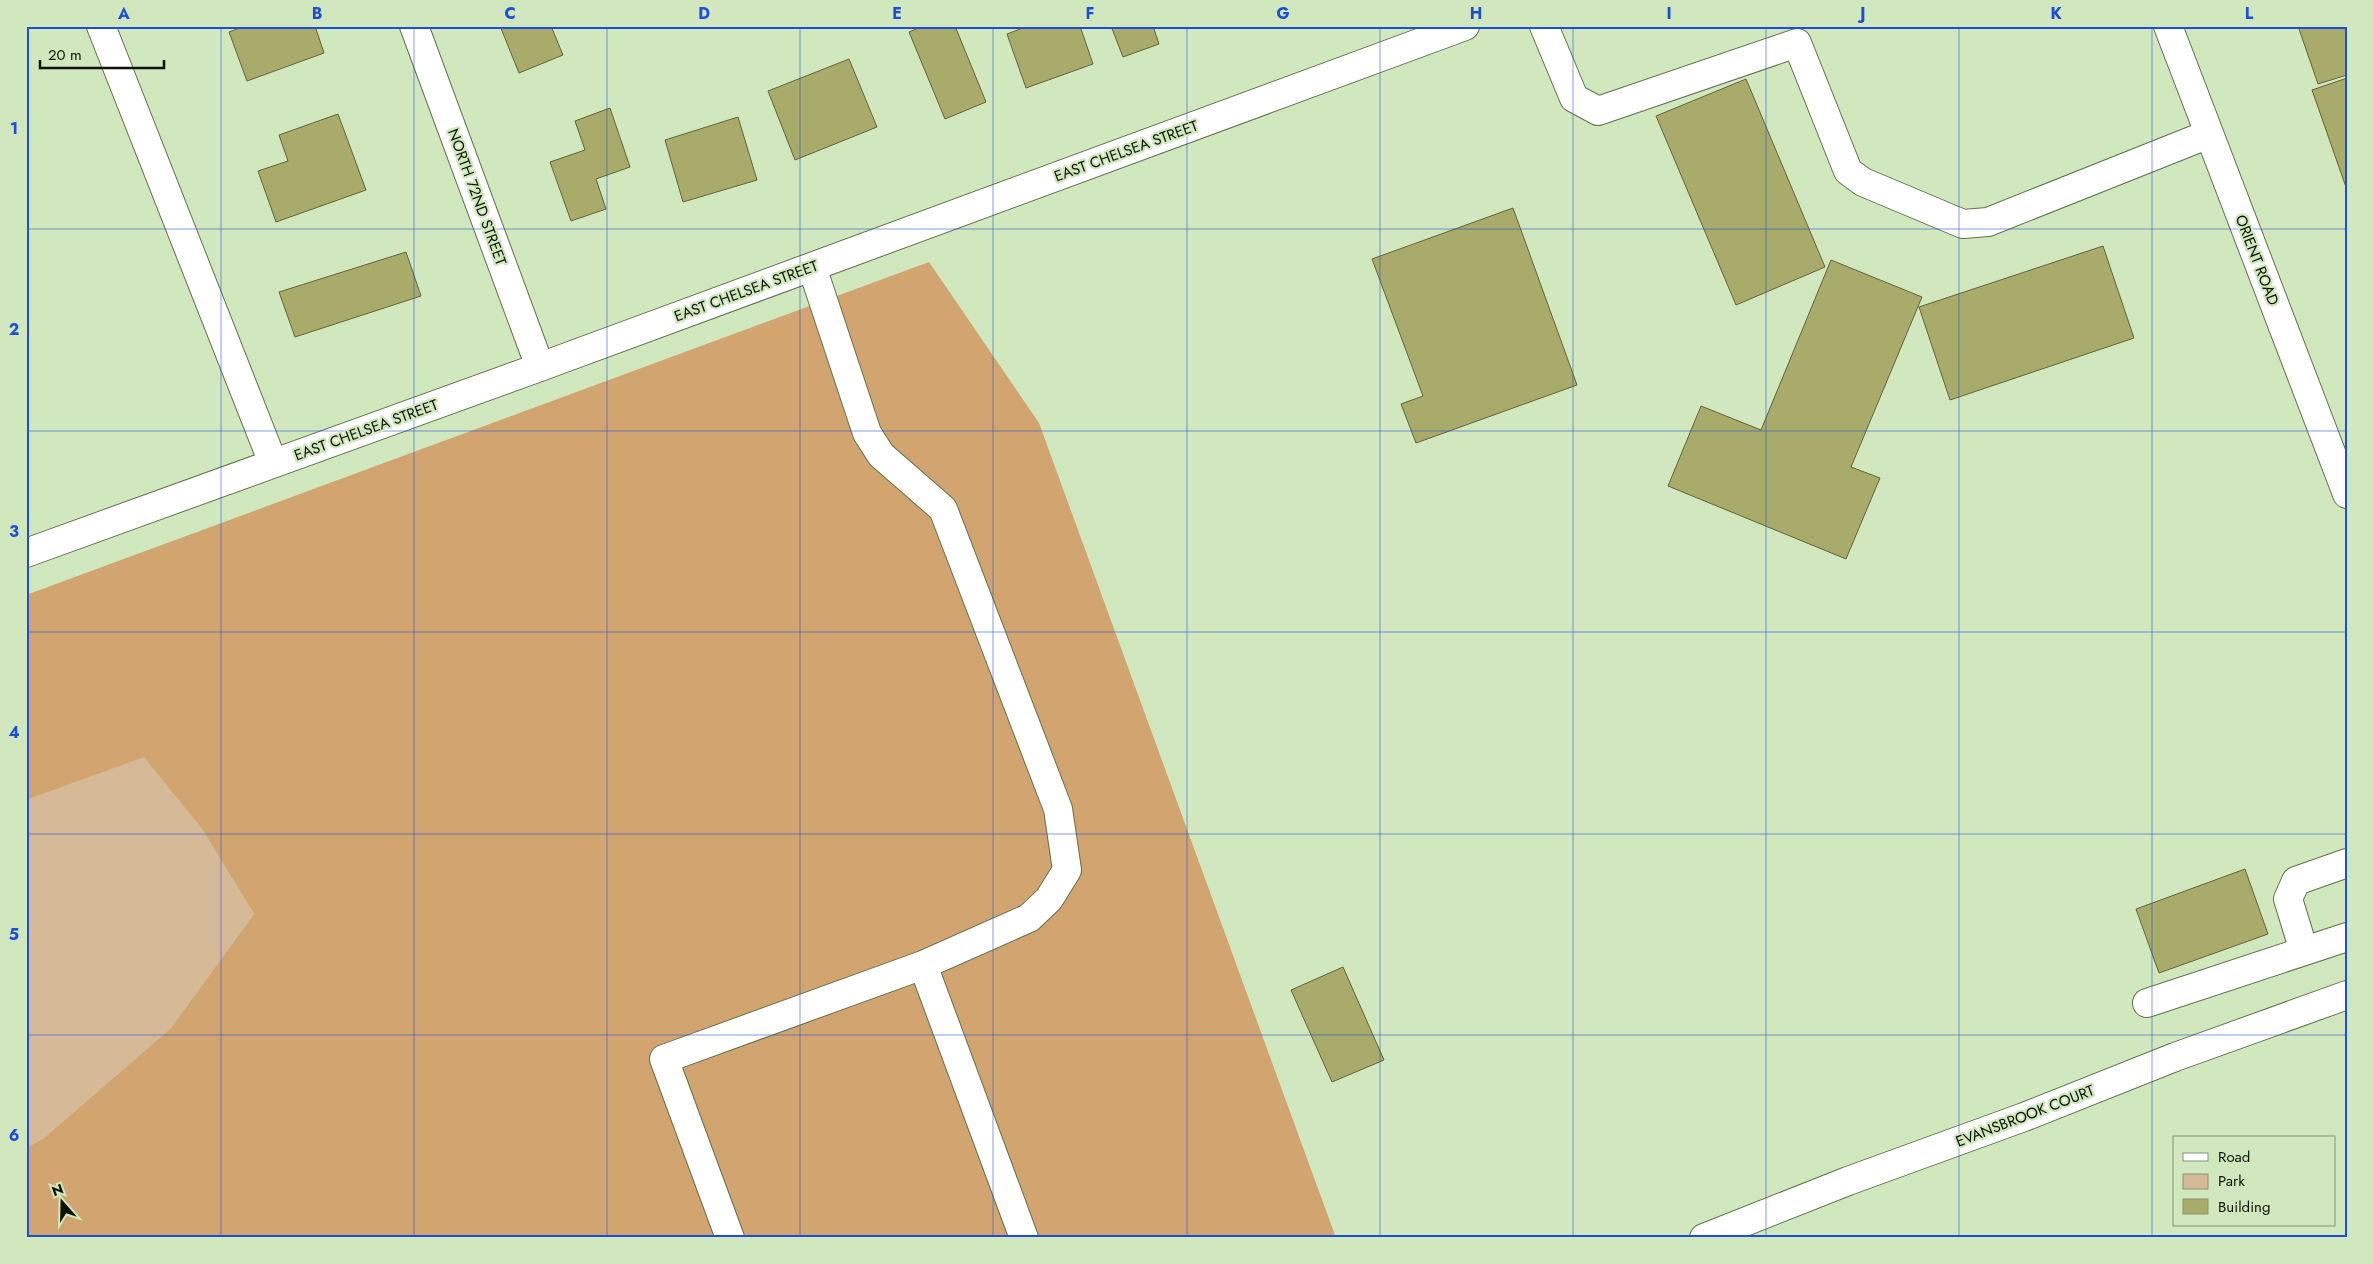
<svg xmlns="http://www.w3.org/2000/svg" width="2373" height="1264" font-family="Jost,sans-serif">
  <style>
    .green { fill: #d6b997 }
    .forest { fill: #d1a470 }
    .building { fill: #a8ab6a; stroke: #62633a }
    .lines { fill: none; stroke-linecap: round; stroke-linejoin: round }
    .minor-casing { stroke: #5f724d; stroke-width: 30 }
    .minor { stroke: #fff; stroke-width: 28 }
    .grid { fill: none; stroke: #1d4ed8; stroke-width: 1; stroke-opacity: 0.55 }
    .labels { text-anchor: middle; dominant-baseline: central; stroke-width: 4.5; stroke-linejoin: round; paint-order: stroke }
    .street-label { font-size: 15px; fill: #0c1305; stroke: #d1e8be }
    .neatline { fill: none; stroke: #1d4ed8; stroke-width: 2 }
    .grid-label { font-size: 16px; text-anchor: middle; font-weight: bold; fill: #1d4ed8 }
  </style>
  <rect width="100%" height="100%" fill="#d1e8be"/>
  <path class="green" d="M144,756L202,829L254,914L171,1028L44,1138L26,1148V800Z"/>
  <path class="forest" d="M929,262L1039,423L1336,1238H26V1148L44,1138L171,1028L254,914L202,829L144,757L26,800V595Z"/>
  <path class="building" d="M245,26H315L324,53L247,81L229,32Z
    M500,26H551L563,55L519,73Z
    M923,26H955L986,102L945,119L909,32Z
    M1028,26H1080L1093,64L1026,88L1007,34Z
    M1111,26H1153L1159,44L1123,57Z
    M2298,26H2347V75L2318,84Z
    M849,59L877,127L795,160L768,91Z
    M2347,78V190L2312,90Z
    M1746,79L1825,267L1736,305L1656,116Z
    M610,108L630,167L596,179L606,209L571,221L550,162L585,150L575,121Z
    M338,114L366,190L276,222L258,171L288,161L279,135Z
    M738,117L757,180L683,202L665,140Z
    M1513,208L1577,385L1416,443L1401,404L1423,396L1372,259Z
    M2103,246L2134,338L1950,400L1919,307Z
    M406,252L421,296L295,337L279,292Z
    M1831,260L1922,297L1851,467L1880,478L1846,559L1668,486L1701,406L1761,430Z
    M2245,869L2268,934L2159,973L2136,909Z
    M1343,967L1384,1060L1332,1082L1291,990Z"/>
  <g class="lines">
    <g class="minor-casing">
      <path id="minor" d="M101,26L273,463
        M414,26L540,367
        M1544,26L1574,98L1598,111L1797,43L1848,171L1863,182L1963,224L1988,222L2209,134
        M2168,26L2347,494
        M812,267L867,433L881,455L943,509L1058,809L1067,870L1049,899L1029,918L923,965
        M26,553L540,367L1465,26
        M2304,951L2288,899L2296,881L2347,863
        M2147,1003L2347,937
        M730,1238L664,1059L923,965L1024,1238
        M1704,1238L1848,1181L2024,1117L2175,1057L2347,995"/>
    </g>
    <use href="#minor" class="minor"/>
  </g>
  <path class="grid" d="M221,26V1238M414,26V1238M607,26V1238M800,26V1238M993,26V1238M1187,26V1238M1380,26V1238M1573,26V1238M1766,26V1238M1959,26V1238M2152,26V1238M26,229H2347M26,431H2347M26,632H2347M26,834H2347M26,1035H2347"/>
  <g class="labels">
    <g class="street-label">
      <text transform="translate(1126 151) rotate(-20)">EAST CHELSEA STREET</text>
      <text transform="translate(477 197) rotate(70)">NORTH 72ND STREET</text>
      <text transform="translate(2257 260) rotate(69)">ORIENT ROAD</text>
      <text transform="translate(746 291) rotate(-20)">EAST CHELSEA STREET</text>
      <text transform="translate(366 430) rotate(-20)">EAST CHELSEA STREET</text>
      <text transform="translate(2025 1116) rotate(-21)">EVANSBROOK COURT</text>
    </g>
  </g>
  <rect width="2373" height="1264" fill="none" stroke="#d1e8be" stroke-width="55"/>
  <rect x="2173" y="1136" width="162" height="90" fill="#d1e8be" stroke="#829374"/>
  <rect x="2183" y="1153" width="25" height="8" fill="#ffffff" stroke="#829374"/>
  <text x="2218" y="1162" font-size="15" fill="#0c1305">Road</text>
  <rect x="2183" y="1174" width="25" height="15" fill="#d6b997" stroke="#829374"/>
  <text x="2218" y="1186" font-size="15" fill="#0c1305">Park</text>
  <rect x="2183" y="1199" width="25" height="15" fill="#a8ab6a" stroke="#829374"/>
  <text x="2218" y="1212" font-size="15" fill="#0c1305">Building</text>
  <g transform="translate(62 1202) rotate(340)" stroke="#d1e8be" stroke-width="4" paint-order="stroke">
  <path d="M0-4L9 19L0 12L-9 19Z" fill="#0c1305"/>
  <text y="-8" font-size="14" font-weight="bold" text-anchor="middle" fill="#0c1305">N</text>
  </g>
  <path d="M40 60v8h124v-8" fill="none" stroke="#0c1305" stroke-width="2.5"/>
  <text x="48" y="60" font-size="15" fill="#0c1305" stroke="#d1e8be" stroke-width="4" paint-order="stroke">20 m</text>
  <rect x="28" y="28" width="2318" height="1208" class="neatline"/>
  <g class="grid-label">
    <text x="124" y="19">A</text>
    <text x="317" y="19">B</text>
    <text x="510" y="19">C</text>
    <text x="704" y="19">D</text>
    <text x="897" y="19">E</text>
    <text x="1090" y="19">F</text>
    <text x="1283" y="19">G</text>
    <text x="1476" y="19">H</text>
    <text x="1669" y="19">I</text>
    <text x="1863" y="19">J</text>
    <text x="2056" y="19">K</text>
    <text x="2249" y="19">L</text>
    <text x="14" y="134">1</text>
    <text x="14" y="335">2</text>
    <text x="14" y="537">3</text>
    <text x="14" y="738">4</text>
    <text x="14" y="940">5</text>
    <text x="14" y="1141">6</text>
  </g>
</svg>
